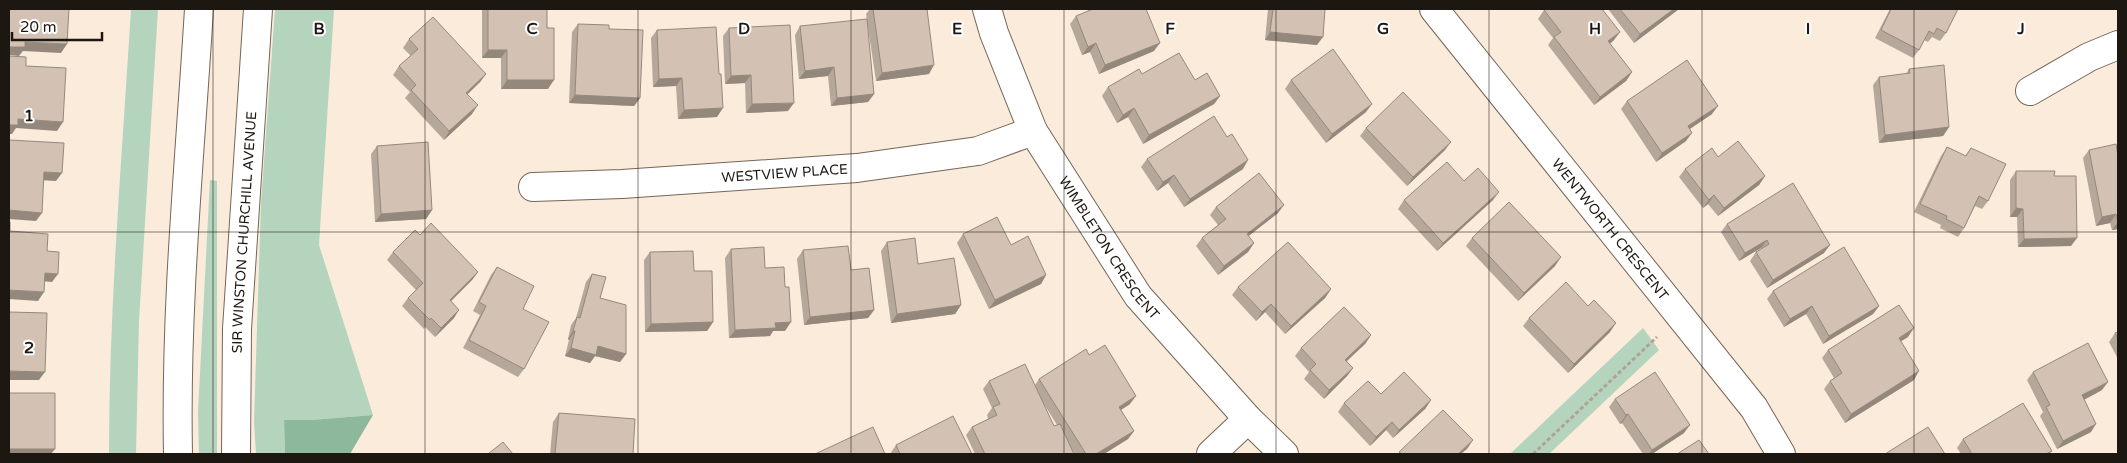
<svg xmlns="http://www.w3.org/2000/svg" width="2127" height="463" font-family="'Varela Round',sans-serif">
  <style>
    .green { fill: #b4d4be }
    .forest { fill: #8eb89b }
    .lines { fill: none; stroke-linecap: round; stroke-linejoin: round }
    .minor-casing { stroke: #746658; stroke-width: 30 }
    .major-casing { stroke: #746658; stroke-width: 30 }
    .path { stroke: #afa396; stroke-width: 3; stroke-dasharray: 4 2.5; stroke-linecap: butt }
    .minor { stroke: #fff; stroke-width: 28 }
    .major { stroke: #fff; stroke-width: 28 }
    .wall { fill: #b5a79a; fill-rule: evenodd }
    .shaded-wall { fill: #94887d }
    .building { fill: #d3c2b3; stroke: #94887d }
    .grid { fill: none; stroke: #1d1712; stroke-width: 1; stroke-opacity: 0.55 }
    .labels { text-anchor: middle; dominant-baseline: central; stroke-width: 4; stroke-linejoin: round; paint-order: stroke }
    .street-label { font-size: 14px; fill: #1d1712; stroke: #fff }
    .grid-label { font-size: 16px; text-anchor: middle; font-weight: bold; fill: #1d1712; stroke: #fff; stroke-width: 4; stroke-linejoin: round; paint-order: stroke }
  </style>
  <rect width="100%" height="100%" fill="#fbebda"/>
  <path class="green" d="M131,9H158L139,321L136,454H109C109,306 122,157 131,9Z
    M275,9H334L319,245L373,415L311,420H284L285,454H256L254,421L261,203Z
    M210,180L217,181V454H199L198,412Z
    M1643,328L1659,350L1549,454H1510Z"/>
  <path class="forest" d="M373,415L350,454H285L284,420H311Z"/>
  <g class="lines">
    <g class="minor-casing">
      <g id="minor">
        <path id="s1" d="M987,9L994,33L1033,131L1138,296L1248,419L1284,454"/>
        <path id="s2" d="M1434,9L1754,408L1781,454"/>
        <path d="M2030,91L2089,57L2118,45"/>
        <path id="s3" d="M533,187L622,184L857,168L978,151L1033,131"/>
        <path d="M1211,454L1248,419"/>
      </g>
    </g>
    <g class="major-casing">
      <g id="major">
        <path d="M178,454C175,306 190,157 199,9"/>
        <path id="s4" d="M236,454L237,329L258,9"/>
      </g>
    </g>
    <path class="path" d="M1533,454L1657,337"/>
    <use href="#minor" class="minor"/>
    <use href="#major" class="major"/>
  </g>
  <path class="wall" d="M482,9H547L548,89H501V58H482Z
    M870,9H927L929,74L876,81L866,14Z
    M1268,9H1325L1317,45L1265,40Z
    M1608,9H1679L1634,43Z
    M1890,9H1958L1946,33L1940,41L1932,37L1928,42L1924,40L1919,50L1913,58L1875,38Z
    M1544,10L1614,40L1610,44L1632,72L1626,81L1594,105L1548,45L1553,38L1538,19Z
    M1076,16L1154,51L1099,74L1090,52L1082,55L1070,24Z
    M578,24L640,98L634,106L569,103L572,32Z
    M800,26L874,94L868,102L831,106L828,76L799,79L795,35Z
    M729,28L788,111L746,113L745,83L725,84L723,36Z
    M657,30L717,117L678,119L676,86L653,87L651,38Z
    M409,39L486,74L480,82L468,94L472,114L444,140L405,98L410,92L393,75L399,66L411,56L403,48Z
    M1909,69L1949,127L1943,136L1879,143L1873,85L1879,77L1906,74Z
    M1142,74L1195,80L1220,96L1214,104L1143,144L1128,117L1117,123L1102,96L1108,87Z
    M1291,80L1366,112L1326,143L1285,89Z
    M1627,101L1712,114L1690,129L1686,141L1656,162L1621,109Z
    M1366,128L1445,150L1407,186L1360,136Z
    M1227,137L1243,169L1184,207L1168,183L1157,191L1141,167L1147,159Z
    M377,146L432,210L426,219L375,222L371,154Z
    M1947,147L1965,156L1971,148L1988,201L1982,209L1975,206L1964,228L1958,237L1940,228L1941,225L1914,212L1941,156Z
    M2089,150L2118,156V229L2112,230L2110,223L2096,226L2083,158Z
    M1718,157L1765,176L1759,185L1718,216L1708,204L1703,208L1679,177L1685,169Z
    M2016,171L2054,176L2071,246L2018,247L2017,217H2010V180Z
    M1464,181L1493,200L1437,251L1398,209L1404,200Z
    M1216,207L1278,213L1248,236L1254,243L1248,252L1218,275L1196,246L1202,238L1218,225L1210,215Z
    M1727,224L1824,253L1767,288L1750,261L1756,252L1761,249V248L1739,261L1721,232Z
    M963,234L1011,245L1046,275L1041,284L989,309L957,243Z
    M420,235L478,272L472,280L451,301L454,318L435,337L425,327L424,329L402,306L408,298L416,290L387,260L393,252Z
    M1472,238L1555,266L1518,301L1466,246Z
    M887,242L918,264L961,305L955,314L891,323L881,251Z
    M731,249L765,268L785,287V331H773L770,336L729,338L725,258Z
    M803,250L851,270L874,310L868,318L804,325L797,259Z
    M650,252L694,271L713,322L707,331L645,332L644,260Z
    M497,267L523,309L524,369L518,377L463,348L480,315L473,311L491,275Z
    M592,274L600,298L626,354L620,362L595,356L590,363L565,356L569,340L568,339L571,325L576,318L586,282Z
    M1238,287L1331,289L1325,298L1285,334L1265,312L1256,321L1232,295Z
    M1773,291L1879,306L1873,314L1823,344L1806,314L1784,327L1767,299Z
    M1529,318L1610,332L1568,373L1523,326Z
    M2118,332V359L2109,342L2115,333Z
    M1371,335L1365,344L1347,361L1353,368L1347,376L1324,399L1304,379L1309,372L1295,356L1301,348Z
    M1908,337L1901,341L1914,380L1845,423L1824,389L1830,381L1834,378L1822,358L1828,350Z
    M1089,355L1130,404L1121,410L1134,431L1128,439L1104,454H1075L1071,447L1074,454H975L966,435L972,427L988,419L987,415L992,408L983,389L989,381L1035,385L1039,379ZM1042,401L1057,425L1054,426Z
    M2033,372L2102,390L2084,400L2091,432L2057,449L2040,416L2043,412L2027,380Z
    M1381,394L1431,400L1425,409L1393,438L1386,430L1370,446L1338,412L1344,403Z
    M1615,399L1684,433L1652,454H1643L1622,423L1620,424L1609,407Z
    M559,413L633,454H550L553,422Z
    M1963,439L2052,451L2049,454H1961L1957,448Z
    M896,445L972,454H890Z"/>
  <path class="shaded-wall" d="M1674,9H1679L1634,43L1640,34Z
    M1270,32L1323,37L1317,45L1265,40Z
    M1620,32L1614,40L1602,50L1608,41Z
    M25,42L67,44L61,53L23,51L19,56L9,55V47Z
    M1096,43L1090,52L1082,55L1088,47Z
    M1160,43L1154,51L1099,74L1105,65Z
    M488,50H507L501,58H482Z
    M934,65L929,74L876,81L882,73Z
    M834,67L828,76L799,79L805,71Z
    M1632,72L1626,81L1594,105L1600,97Z
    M486,74L480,82L460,101L466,93Z
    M751,75L745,83L725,84L731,76Z
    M682,78L676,86L653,87L659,79Z
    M507,80H554L548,89H501Z
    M874,94L868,102L831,106L837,98Z
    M575,95L640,98L634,106L569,103Z
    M1220,96L1214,104L1143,144L1149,135Z
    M794,103L788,111L746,113L752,104Z
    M1372,104L1366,112L1326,143L1332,134Z
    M478,105L472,114L444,140L449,131Z
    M1718,106L1712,114L1682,134L1688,126Z
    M723,108L717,117L678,119L684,110Z
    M1134,108L1128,117L1117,123L1123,115Z
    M18,119L63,122L57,131L16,128L12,134H9V125Z
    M1949,127L1943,136L1879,143L1885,135Z
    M1692,133L1686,141L1656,162L1662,153Z
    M1451,142L1445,150L1407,186L1413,177Z
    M1248,160L1243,169L1184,207L1190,199Z
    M44,172L62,173L56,181L39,180Z
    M1174,175L1168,183L1157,191L1163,182Z
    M1765,176L1759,185L1718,216L1724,208Z
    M1499,192L1493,200L1437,251L1443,243Z
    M1714,195L1708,204L1703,208L1709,200Z
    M1284,205L1278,213L1241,242L1247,234Z
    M2016,208L2023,209L2017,217H2010Z
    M9,210L42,213L36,221L9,219Z
    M432,210L426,219L375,222L381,214Z
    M2116,214L2110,223L2096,226L2102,217Z
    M2118,221V229L2112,230L2118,222Z
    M2077,238L2071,246L2018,247L2024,239Z
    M1767,240L1761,248L1739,261L1745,253Z
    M1254,243L1248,252L1218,275L1224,266Z
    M1830,245L1824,253L1767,288L1773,280Z
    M1561,257L1555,266L1518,301L1524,293Z
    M478,272L472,280L444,308L450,300Z
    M45,273L58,274L52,282L40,281Z
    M1046,275L1041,284L989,309L995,300Z
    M1331,289L1325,298L1285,334L1291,326Z
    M9,290L44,292L38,301L9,299Z
    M1271,304L1265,312L1256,321L1262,312Z
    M961,305L955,314L891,323L897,314Z
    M1812,306L1806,314L1784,327L1790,319Z
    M1879,306L1873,314L1823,344L1829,336Z
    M459,310L454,318L435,337L441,328Z
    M874,310L868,318L804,325L810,317Z
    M713,322L707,331L645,332L651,324Z
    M791,322L785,331H773L770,336L729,338L735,330L775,323Z
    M1616,323L1610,332L1568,373L1574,364Z
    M1914,328L1908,337L1893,346L1899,338Z
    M573,331H575L569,340L568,339Z
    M1371,335L1365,344L1339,368L1345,360Z
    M598,346L626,354L620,362L595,356L590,363L565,356L571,348Z
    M1353,368L1347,376L1324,399L1329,390Z
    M9,371L45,372L39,380H9Z
    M1919,371L1914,380L1845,423L1851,414Z
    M2108,382L2102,390L2076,404L2082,395Z
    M1136,396L1130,404L1113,415L1119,407Z
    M1431,400L1425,409L1393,438L1399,430Z
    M1628,414L1622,423L1620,424L1626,415Z
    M1392,422L1386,430L1370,446L1376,437Z
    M2096,424L2091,432L2057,449L2063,441Z
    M1690,425L1684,433L1652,454H1649L1652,450Z
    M1134,431L1128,439L1104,454H1096Z
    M1473,440L1467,449L1461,454H1458Z
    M9,449H55L51,454H9Z"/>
  <path class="building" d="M9,9H69L67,44L25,42V47H9Z
    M488,9H547V28H554V80H507V50H488Z
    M873,9H927L934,65L882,73Z
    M1093,9H1146L1160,43L1105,65L1096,43L1088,47L1076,16Z
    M1273,9H1325L1323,37L1270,32Z
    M1546,9H1602L1620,32L1608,41L1632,72L1600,97L1554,37L1561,32L1544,10Z
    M1620,9H1674L1640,34Z
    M1891,9H1958L1946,33L1937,28L1934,34L1929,31L1919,50L1881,30Z
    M433,17L486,74L466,93L478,105L449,131L411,90L416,85L399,66L418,49L409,39Z
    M867,19L874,94L837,98L834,67L805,71L800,26Z
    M578,24L609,25V29L643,30L640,98L575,95Z
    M790,25L794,103L752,104L751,75L731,76L729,28Z
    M716,27L719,74H721L723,108L684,110L682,78L659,79L657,30Z
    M1333,49L1372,104L1332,134L1291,80Z
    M1179,53L1195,80L1207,73L1220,96L1149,135L1134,108L1123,115L1108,87L1139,69L1142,74Z
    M9,56L26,57V66L66,68L63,122L18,119V125H9Z
    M1687,60L1718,106L1688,126L1692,133L1662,153L1627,101Z
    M1944,65L1949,127L1885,135L1879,77L1910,73L1909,69Z
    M1403,92L1451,142L1413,177L1366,128Z
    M1214,116L1227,137L1232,134L1248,160L1190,199L1174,175L1163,182L1147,159Z
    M9,140L64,143L62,173L44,172L42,213L9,210Z
    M1738,141L1765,176L1724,208L1714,195L1709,200L1685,169L1712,148L1718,157Z
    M428,142L432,210L381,214L377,146Z
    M2116,144L2118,156V222L2116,214L2102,217L2089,150Z
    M1947,147L1966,156L1971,148L2006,164L1988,201L1979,196L1964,228L1946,219L1947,216L1920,204Z
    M1447,162L1464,181L1478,168L1499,192L1443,243L1404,200Z
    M2016,171H2055L2054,176H2076L2077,238L2024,239L2023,209L2016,208Z
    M1259,173L1284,205L1247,234L1254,243L1224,266L1202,238L1226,219L1216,207Z
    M1793,183L1830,245L1773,280L1756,252L1769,244L1767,240L1745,253L1727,224Z
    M1509,202L1561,257L1524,293L1472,238Z
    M997,217L1011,245L1028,236L1046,275L995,300L963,234Z
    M9,222H10V231L48,234L47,251L59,252L58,274L45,273L44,292L9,290Z
    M431,223L478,272L450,300L459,310L441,328L431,318L430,320L408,298L423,283L393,252L415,230L420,235Z
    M915,238L918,264L954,258L961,305L897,314L887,242Z
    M1288,242L1331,289L1291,326L1271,304L1262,312L1238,287Z
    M848,246L851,270L869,268L874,310L810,317L803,250Z
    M764,247L765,268L784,267L785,287H789L791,322L775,323L776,328L735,330L731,249Z
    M1844,247L1879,306L1829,336L1812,306L1790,319L1773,291Z
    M693,251L694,271H712L713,322L651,324L650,252Z
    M497,267L534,286L523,309L549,322L524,369L469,340L486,306L479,302Z
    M592,274L606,277L600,298L626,305V354L598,346L596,355L571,348L575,331H573L577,317L580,318Z
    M1566,282L1588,306L1594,300L1616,323L1574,364L1529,318Z
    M1899,305L1914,328L1899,338L1919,371L1851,414L1830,381L1842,373L1828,350Z
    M1344,307L1371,335L1345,360L1353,368L1329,390L1310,370L1316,364L1301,348Z
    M9,312L47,313L45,372L9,371Z
    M2118,332V339L2115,333Z
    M2088,343L2108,382L2082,395L2096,424L2063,441L2046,407L2050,405L2033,372Z
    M1105,345L1136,396L1119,407L1134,431L1096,454H1086L1039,379L1086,349L1089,355Z
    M1025,364L1054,426L1060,424L1074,454H985L972,427L997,415L993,407L1000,404L989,381Z
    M1404,372L1431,400L1399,430L1392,422L1376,437L1344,403L1368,381L1381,394Z
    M1655,372L1690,425L1652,450L1628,414L1626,415L1615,399Z
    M9,393H55V449H9Z
    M2023,403L2052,451L2046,454H1972L1963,439Z
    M1443,410L1473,440L1458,454H1402L1399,452Z
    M559,413L635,419L633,454H555Z
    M953,416L972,454H900L896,445Z
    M873,427L885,454H815Z
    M1928,427L1945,454H1885Z
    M1699,440L1709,454H1677Z
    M503,442L513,454H488Z"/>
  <path class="grid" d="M213,9V454M425,9V454M638,9V454M851,9V454M1064,9V454M1276,9V454M1489,9V454M1702,9V454M1914,9V454M9,232H2118"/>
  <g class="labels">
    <g class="street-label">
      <text stroke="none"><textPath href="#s3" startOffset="252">WESTVIEW PLACE</textPath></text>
      <text stroke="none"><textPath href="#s2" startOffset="282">WENTWORTH CRESCENT</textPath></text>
      <text stroke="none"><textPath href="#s4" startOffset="222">SIR WINSTON CHURCHILL AVENUE</textPath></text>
      <text stroke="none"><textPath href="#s1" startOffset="270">WIMBLETON CRESCENT</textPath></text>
    </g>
  </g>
  <g class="grid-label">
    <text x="319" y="34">B</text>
    <text x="532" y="34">C</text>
    <text x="744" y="34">D</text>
    <text x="957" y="34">E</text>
    <text x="1170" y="34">F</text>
    <text x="1383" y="34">G</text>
    <text x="1595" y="34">H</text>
    <text x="1808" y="34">I</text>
    <text x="2021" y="34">J</text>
    <text x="29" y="121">1</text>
    <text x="29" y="353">2</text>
  </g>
  <rect width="2127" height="463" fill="none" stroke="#1d1712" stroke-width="20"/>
  <path d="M12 32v8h90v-8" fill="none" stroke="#1d1712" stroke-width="2.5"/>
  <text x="20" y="32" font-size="15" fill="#1d1712" stroke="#ffffff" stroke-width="4" paint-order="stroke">20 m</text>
</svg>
